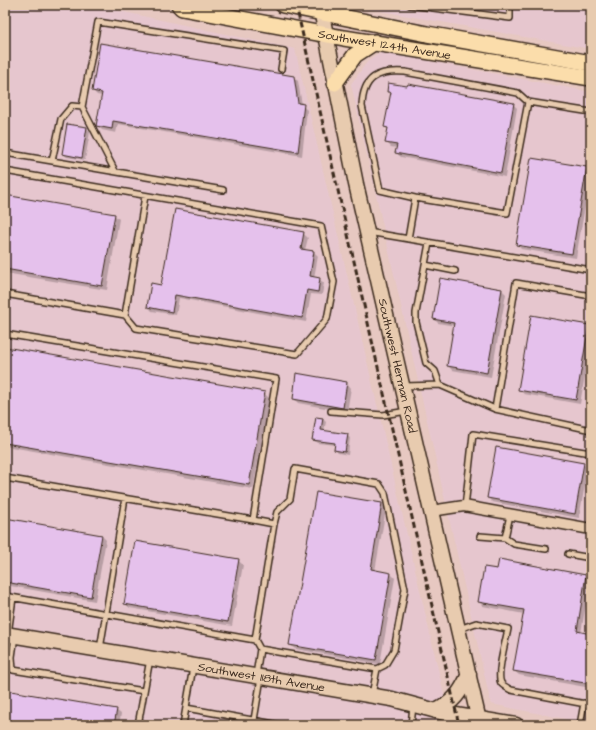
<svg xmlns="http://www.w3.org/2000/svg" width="596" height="730" font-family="'Architects Daughter',sans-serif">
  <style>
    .built { fill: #e6c6ce }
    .shadow { fill: #0003 }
    .building { fill: #e5c1ec; stroke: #3b2a1e }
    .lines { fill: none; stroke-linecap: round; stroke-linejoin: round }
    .lane-casing { stroke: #3b2a1e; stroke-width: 8 }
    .street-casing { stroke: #3b2a1e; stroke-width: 13 }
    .secondary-casing { stroke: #3b2a1e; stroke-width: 17 }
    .primary-casing { stroke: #3b2a1e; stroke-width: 18 }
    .lane { stroke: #e8cbaf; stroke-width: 5 }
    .street { stroke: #e8cbaf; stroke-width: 10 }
    .secondary { stroke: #e8cbaf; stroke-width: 14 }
    .primary { stroke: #fbddab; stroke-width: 15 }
    .rail { stroke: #3b2a1e; stroke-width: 3; stroke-dasharray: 6 3; stroke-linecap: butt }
    .labels { text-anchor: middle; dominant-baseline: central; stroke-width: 3; stroke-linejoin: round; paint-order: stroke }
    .street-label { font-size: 12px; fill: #3b2a1e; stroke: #e8cbaf }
  </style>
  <rect width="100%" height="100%" fill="#e7c8c1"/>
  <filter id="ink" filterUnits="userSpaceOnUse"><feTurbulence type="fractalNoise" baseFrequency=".025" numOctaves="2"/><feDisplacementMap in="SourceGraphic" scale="8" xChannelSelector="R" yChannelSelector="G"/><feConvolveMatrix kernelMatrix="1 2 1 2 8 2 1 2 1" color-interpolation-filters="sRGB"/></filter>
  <g filter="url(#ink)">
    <path class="built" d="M5,5H92L295,49L451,725H5Z
      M347,5H591V49Z
      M382,52L591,92V724L491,704L351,84L367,62Z"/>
    <path class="shadow" d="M528,5H564V9L531,8Z
      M293,77L298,81L302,105L307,110L302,156L118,124L116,133L102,130L98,126L102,96L97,95L93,91Z
      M408,88L513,104L517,108L505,177L401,157L396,153L397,148L391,147L386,142L389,130L385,127L391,94L388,91Z
      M68,125L87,128L90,132L85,160L67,157L63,154Z
      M587,168L591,172L576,258L521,249L517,244Z
      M5,196L114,215L119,219L107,290L5,273Z
      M303,233L308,238L305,250L314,252L318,256L314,278L319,279L324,283L322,295L311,294L306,322L179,298L176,315L152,311L148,307L162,286Z
      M502,290L506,294L491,377L452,370L448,366L455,326L438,323L434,319Z
      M589,326L591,328V341L580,404L524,394L519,390Z
      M5,348L264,393L269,398L253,489L5,446Z
      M347,383L351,388L347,412L298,403L294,399Z
      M323,419L326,422L324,431L347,435L350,438L348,455L338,453L335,450V445L317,443L313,440Z
      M583,464L588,468L579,518L492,502L488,498Z
      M382,504L386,509L375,571L391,574L395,578L380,664L295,649L290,645Z
      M5,519L102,536L106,540L95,601L5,585Z
      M238,560L243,565L232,626L130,608L125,604Z
      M498,570L586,576L590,580L581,633L591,635V688L519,675L514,671L524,614L483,606L479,602Z
      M5,691L116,710L121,714L119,725H5Z"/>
    <path class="building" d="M100,43L294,76L298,103L304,104L298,152L113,121L112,129L96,126L102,93L92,91Z
      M388,83L407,86L408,84L514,103L501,173L395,153L397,145L385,143L388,128L384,127L391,92H387Z
      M67,124L87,127L82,158L62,154Z
      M531,158L587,167L572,254L516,245Z
      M5,195L115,214L102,286L5,269Z
      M175,209L304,232L301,249L314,251L310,276L320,278L318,292L307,290L302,318L175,295L172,312L147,307L151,283L161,285Z
      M440,278L502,289L487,373L447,366L454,323L433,319Z
      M531,315L589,325L576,400L518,390Z
      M5,347L265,392L249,485L5,443Z
      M296,373L347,382L343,408L293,399Z
      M316,417L323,418L321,430L348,434L345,452L334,450L335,443L312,440Z
      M496,447L584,463L575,514L487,498Z
      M316,492L382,503L371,569L391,573L376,660L289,645Z
      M5,518L102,535L91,597L5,582Z
      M135,541L239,559L228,622L124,604Z
      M499,559L586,575L577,631L591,634V684L513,671L524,610L478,602L484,567L497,569Z
      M5,690L117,709L114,725H5Z"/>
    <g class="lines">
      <g class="lane-casing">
        <path id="lane" d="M410,5L510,18V5
          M82,107L115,171
          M5,153L223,190
          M52,161L61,119L72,106L82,107L98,22L284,51L281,69
          M5,171L321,226L334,282L327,319L297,354L136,328L125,315L5,294
          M415,198L380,190L362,106C363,77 378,70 405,72L518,93L528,102
          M591,207L589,221L591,225
          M368,232L591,270
          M408,239L415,198L507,213L528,102L591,112
          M429,243L416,313V322L426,363L435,371L440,385
          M425,265L455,271
          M125,315L145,196
          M5,334L276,379L253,520L5,478
          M404,386L440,385L495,409L591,430
          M495,409L516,283L591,296
          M331,411L383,415L407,411
          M465,507L473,434L591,453
          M510,515L505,538L514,544L546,549
          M253,520L274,524
          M480,536L505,538
          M568,554L591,558
          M5,596L255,640L274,524L277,512L290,499L295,469L379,484L385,493L405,589L394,650L385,665L377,669L260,649
          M459,629L476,623L508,629C506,640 496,674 501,683C503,686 508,688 511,690L591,705
          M8,634L13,598
          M15,636L12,657L13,670L144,691
          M255,640L260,649L256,675
          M100,649L125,498
          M372,695L377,669
          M186,708L280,725
          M254,720L261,678
          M138,725L150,659
          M183,725L193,667
          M411,725L413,706
          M580,725L584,703"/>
      </g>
      <g class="street-casing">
        <path id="street" d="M431,511L464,506L591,529"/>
      </g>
      <g class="secondary-casing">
        <g id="secondary">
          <path id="s1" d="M320,5L356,184L480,725"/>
          <path id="s2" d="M5,634L392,699L444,713L516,725"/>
          <path d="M436,711C454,702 461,692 469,674"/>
        </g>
      </g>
      <g class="primary-casing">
        <g id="primary">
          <path id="s3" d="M179,5L182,8L344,38L591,78"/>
          <path d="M283,5L427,34L591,63"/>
          <path d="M335,83L355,55L375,42"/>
        </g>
      </g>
      <use href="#lane" class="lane"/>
      <use href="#street" class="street"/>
      <use href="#secondary" class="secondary"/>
      <use href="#primary" class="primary"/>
      <path class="rail" d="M296,5L459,725"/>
    </g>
  </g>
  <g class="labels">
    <g class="street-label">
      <text stroke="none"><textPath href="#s3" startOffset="210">Southwest 124th Avenue</textPath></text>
      <text stroke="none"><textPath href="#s1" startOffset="369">Southwest Herman Road</textPath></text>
      <text stroke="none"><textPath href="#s2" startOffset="260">Southwest 118th Avenue</textPath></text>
    </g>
  </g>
  <rect width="596" height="730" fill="none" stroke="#e8cbaf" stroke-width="20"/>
  <rect x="10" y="10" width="576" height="710" fill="none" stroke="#3b2a1e" stroke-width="1.5" filter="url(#ink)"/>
</svg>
